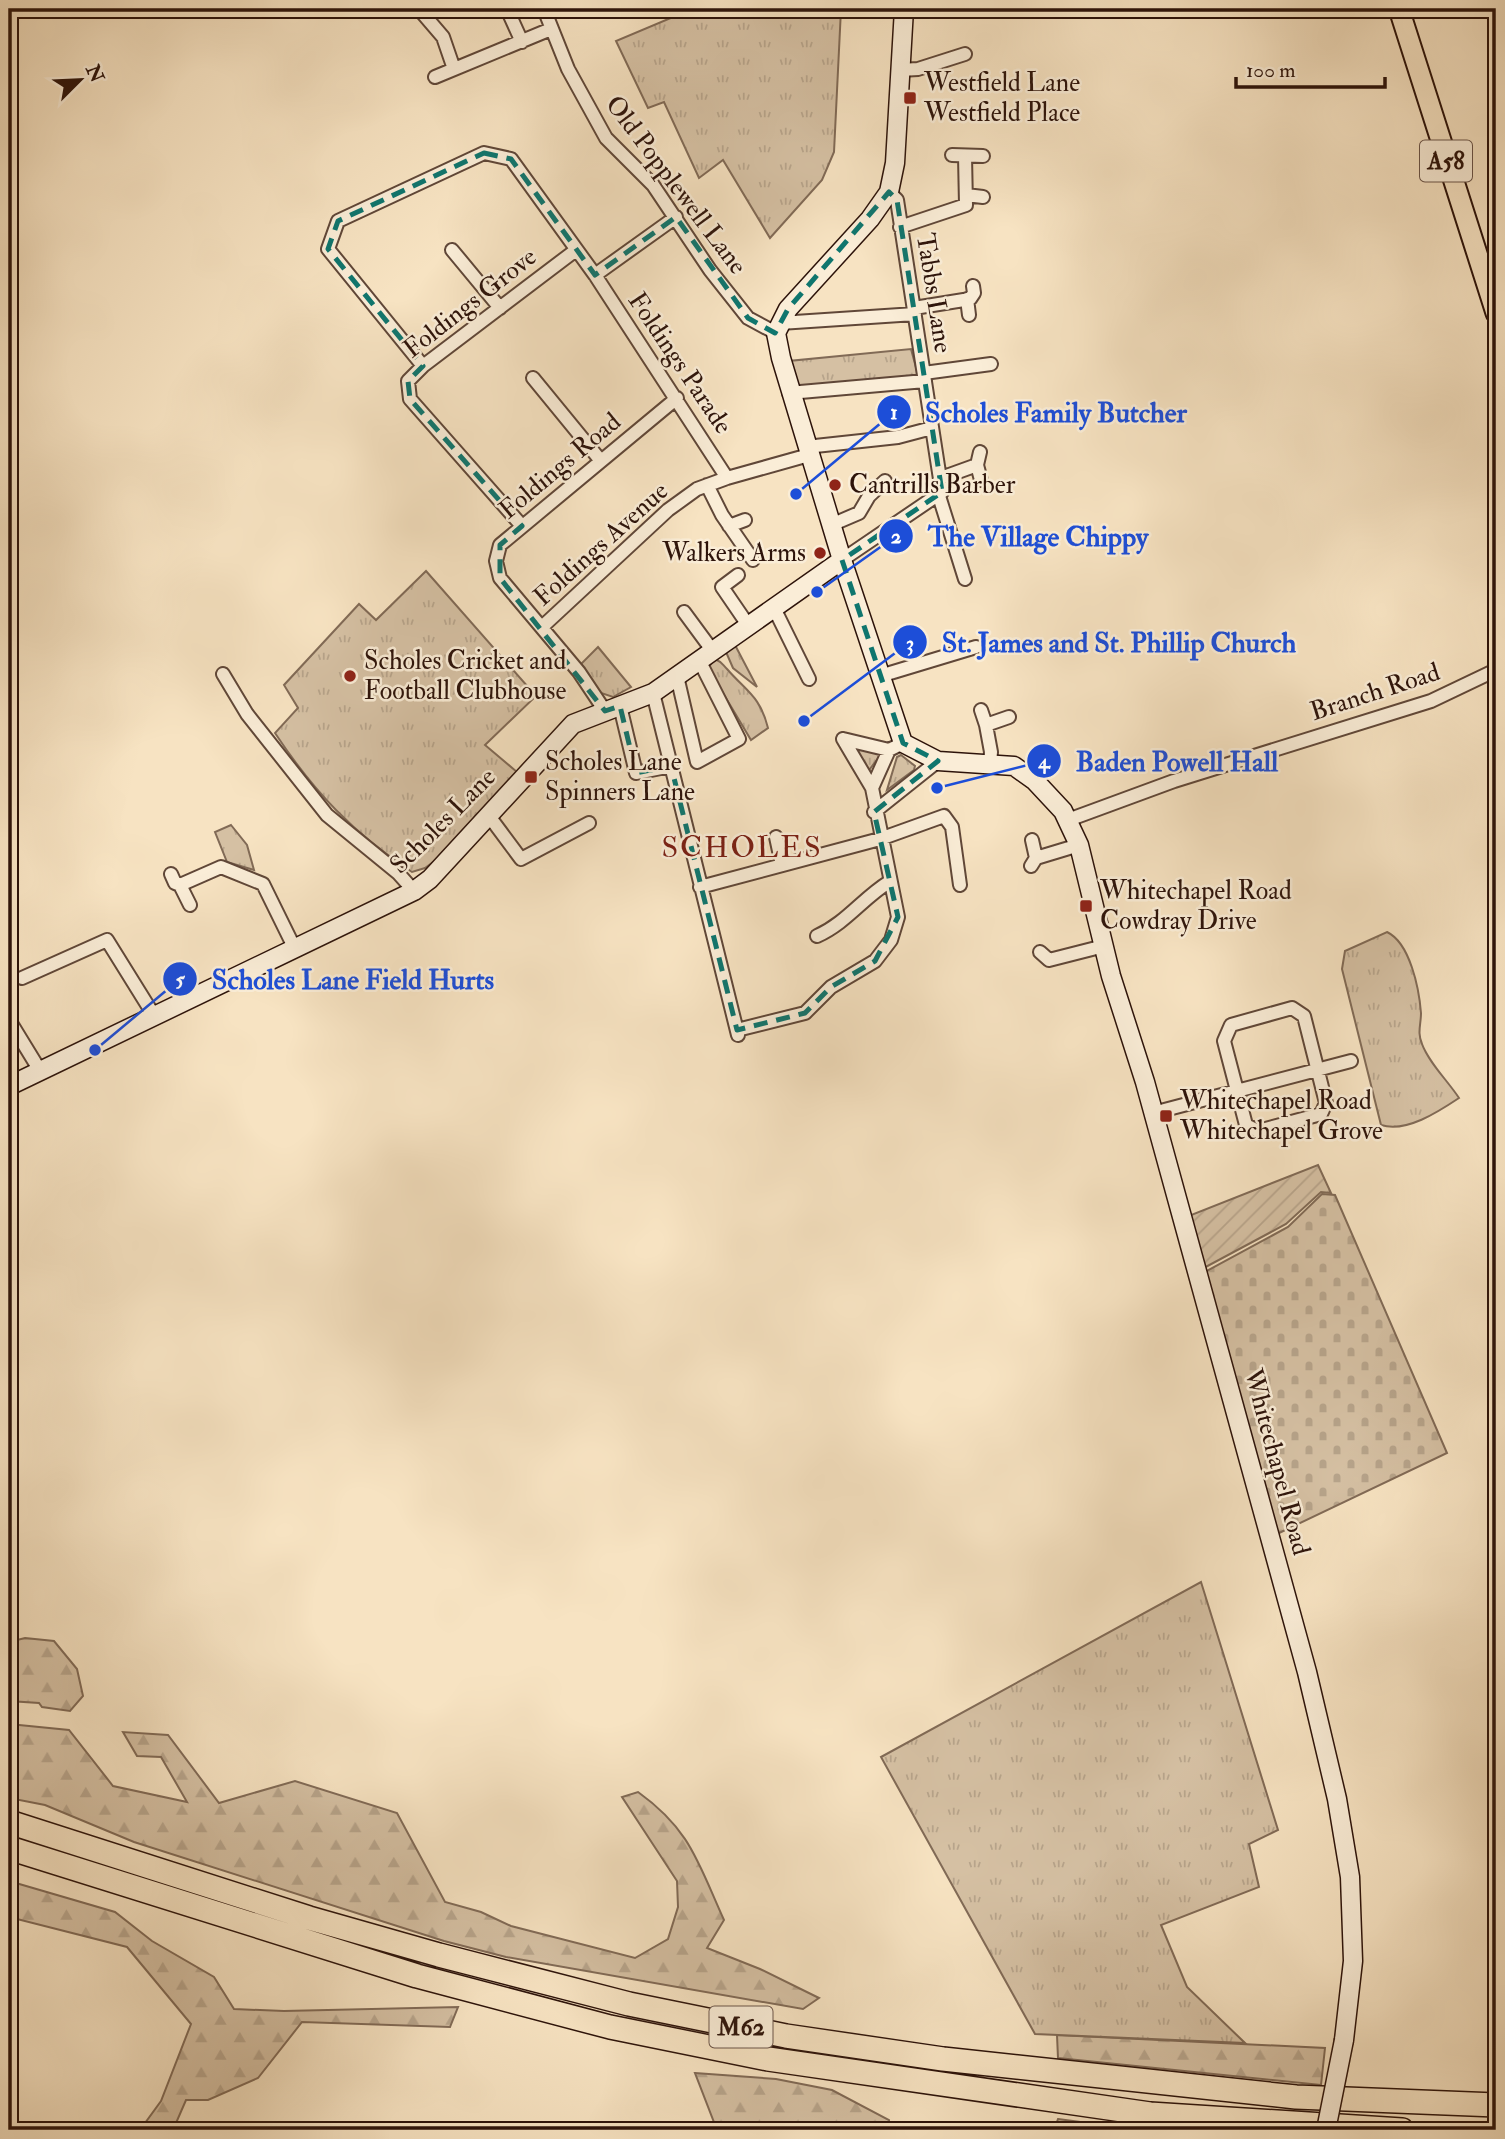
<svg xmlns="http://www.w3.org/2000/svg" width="1505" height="2139" font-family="'IM FELL Double Pica',serif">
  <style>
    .forest { fill: url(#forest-firs); stroke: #816a56; stroke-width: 2 }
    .cemetery { fill: url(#cemetery-stones); stroke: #816a56; stroke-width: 2 }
    .park { fill: url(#park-tufts); stroke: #816a56; stroke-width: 2 }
    .garden { fill: url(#garden-furrows); stroke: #816a56; stroke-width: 2 }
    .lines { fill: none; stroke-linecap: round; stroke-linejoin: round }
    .minor-casing { stroke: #604738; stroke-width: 16 }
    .secondary-casing { stroke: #2d130a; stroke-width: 21 }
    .trunk-casing { stroke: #2d130a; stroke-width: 23 }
    .motorway-casing { stroke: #2d130a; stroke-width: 26 }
    .minor { stroke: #faedd7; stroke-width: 12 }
    .secondary { stroke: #faedd7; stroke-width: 18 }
    .trunk { stroke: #f7e3c2; stroke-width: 19 }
    .motorway { stroke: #f7e3c2; stroke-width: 23 }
    .secondary-bridge-casing { stroke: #2d130a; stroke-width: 21; stroke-linecap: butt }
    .secondary-bridge { stroke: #faedd7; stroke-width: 18 }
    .marked { fill: none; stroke: #0f766e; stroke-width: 5; stroke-dasharray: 14 9; stroke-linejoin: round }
    .poi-dot { fill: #8f2418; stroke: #faedd7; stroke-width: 2.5 }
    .labels { text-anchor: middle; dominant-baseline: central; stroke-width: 5; stroke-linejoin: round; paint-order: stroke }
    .shield { fill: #faedd7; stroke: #6a5448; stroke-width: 2 }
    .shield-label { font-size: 24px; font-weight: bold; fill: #2d130a }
    .poi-label { font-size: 26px; fill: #2d130a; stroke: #faedd7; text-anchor: start }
    .street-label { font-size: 26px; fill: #2d130a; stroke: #faedd7 }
    .quarter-label { font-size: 30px; letter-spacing: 2px; fill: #7a1f14; stroke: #faedd7 }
    .leader { fill: none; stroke: #1d4ed8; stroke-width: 2.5 }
    .callout-dot { fill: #1d4ed8; stroke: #faedd7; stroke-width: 2.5 }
    .mark-label { font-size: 21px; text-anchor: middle; font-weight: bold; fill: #fff }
    .callout-label { font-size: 28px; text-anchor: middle; font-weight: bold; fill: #1d4ed8; stroke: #faedd7; stroke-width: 5; stroke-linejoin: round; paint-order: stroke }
  </style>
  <defs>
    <pattern id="forest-firs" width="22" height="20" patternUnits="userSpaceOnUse" patternTransform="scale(1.75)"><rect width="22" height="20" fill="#d5c0a3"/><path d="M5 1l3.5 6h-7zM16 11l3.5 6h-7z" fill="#b7a48b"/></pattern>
    <pattern id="cemetery-stones" width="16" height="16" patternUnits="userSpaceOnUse" patternTransform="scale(1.75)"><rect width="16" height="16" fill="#d5c0a3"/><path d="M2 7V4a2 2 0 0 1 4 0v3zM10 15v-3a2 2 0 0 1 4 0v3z" fill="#b7a48b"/></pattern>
    <pattern id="park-tufts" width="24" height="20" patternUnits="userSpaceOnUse" patternTransform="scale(1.75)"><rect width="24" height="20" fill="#d5c0a3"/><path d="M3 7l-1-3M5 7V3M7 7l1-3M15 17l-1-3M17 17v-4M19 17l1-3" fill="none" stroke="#b7a48b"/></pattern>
    <pattern id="garden-furrows" width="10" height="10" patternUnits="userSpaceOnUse" patternTransform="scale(1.75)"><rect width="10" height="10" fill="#d5c0a3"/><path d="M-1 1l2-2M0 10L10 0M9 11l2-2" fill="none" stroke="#b7a48b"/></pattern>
  </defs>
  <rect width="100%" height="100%" fill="#f7e3c2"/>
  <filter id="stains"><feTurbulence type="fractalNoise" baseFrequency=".00286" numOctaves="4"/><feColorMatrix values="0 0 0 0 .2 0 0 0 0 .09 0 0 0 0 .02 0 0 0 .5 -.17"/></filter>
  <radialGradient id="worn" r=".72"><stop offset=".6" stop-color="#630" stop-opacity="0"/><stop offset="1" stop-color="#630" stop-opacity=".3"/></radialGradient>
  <path class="forest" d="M25,1638L54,1641L77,1669L83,1696L70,1711L42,1707L39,1703L9,1701V1670H15L9,1662V1642Z
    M9,1724L69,1730L113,1786L187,1802L161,1757L137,1756L123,1732L168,1735L219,1803L295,1781L397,1813L445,1902L481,1912L511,1926L635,1958L668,1939L678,1907L677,1881L622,1797L638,1792C691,1830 698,1863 724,1920L707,1948L760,1969L819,1998L803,2009L506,1957L444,1941L134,1842L45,1805L9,1798Z
    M9,1881L115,1912L152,1941L214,1977L234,2009L284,2011L458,2007L450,2027L302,2022L258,2078L208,2100H186L173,2130H140L161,2101L191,2024L127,1947L9,1917Z
    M1057,2035L1325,2048L1321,2085L1058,2058Z
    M695,2073L776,2079L832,2090L889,2120V2129L717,2130Z
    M1058,2119L1140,2130H1054Z"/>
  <path class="cemetery" d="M1322,1194L1335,1195L1447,1453L1277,1534L1203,1273L1288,1227Z"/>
  <path class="park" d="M692,9H841L834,152L822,180L770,238L723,160L699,178L664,102L648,108L616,41Z
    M911,349L918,375L797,389L789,361Z
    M426,571L536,696L485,745L517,772L440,857L425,868L412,872C353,833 314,792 275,733L298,708L284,685L359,604L376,620Z
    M735,645L757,687L733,668L726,652Z
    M598,647L631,687L613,697L601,693L580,665Z
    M715,659C722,662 722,664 727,669C747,692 760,696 768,728L751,740L708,668Z
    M855,745L883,752L866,774L854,748Z
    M901,755L915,766L914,770L887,790L897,757Z
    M231,825L247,845L254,870L227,862L215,832Z
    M1387,932C1410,943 1419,988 1421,1013C1421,1025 1417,1032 1422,1044C1429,1063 1448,1081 1459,1098C1438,1112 1406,1133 1381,1125L1342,969L1345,951Z
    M1201,1582L1278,1830L1249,1844L1259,1887L1161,1925L1187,1987L1245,2043L1035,2034L881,1757Z"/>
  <path class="garden" d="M1318,1165L1331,1193L1321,1192L1286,1224L1202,1269L1186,1217Z"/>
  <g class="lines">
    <g class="minor-casing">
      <path id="minor" d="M419,9L443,37L454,69
        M507,9L522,42
        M544,9L568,69L606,138L653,185L710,270L748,318L776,333
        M900,70L918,69L965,54
        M435,77L551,29
        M952,155L983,156
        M966,195L983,197
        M900,227L966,205L965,156
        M452,250L500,308
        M595,275L676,217
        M967,299L969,315
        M914,308L970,299L974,293L973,286
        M780,323L915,314
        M423,366L328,249L338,221L484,153L511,159L595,275L727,478
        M924,373L991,364
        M533,378L601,461
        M789,393L925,381
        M806,447L898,437L932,428
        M980,452L977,465L981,480
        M941,478L977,465
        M707,485L722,515L753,560
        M939,496L965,579
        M831,525L859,513L869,496L885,481
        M522,526L410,399L408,381L423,366L576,250
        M729,526L745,520
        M842,560L942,492L897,200L889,192
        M738,575L722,587L748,625
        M774,608L809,679
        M684,612L712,650
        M542,627L668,510L697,489L727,478L809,455
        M223,674L247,714L327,815L398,873L414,891
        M677,676L697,762L739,739L699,660
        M880,676L976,647
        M653,693L738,1035
        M620,706L636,773L671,766
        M981,710L986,725
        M605,711L579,672L500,578L496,561L500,545L677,398
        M843,739L889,750
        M990,763L991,752L986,725L1009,717
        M872,788L889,750L903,743
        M874,812L938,761
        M489,816L521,859L589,823
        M1068,820L1174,781L1431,701L1496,670
        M776,837L782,865
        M1036,858L1079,845
        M1031,866L1036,858L1032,840
        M171,874L175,883L180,885
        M700,887L880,839L944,816L952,827L960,885
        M190,905L180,885L221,867L263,884L294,947
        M817,936C846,923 863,898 889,882
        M1040,952L1049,960L1104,946
        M22,978L107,940L153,1014
        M1292,1008L1304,1016L1326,1103L1321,1114L1258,1131L1246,1125L1224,1041L1231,1025Z
        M9,1020L39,1069
        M737,1030L805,1013L831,987L875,961L891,940L898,917L872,788L843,739
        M1153,1113L1351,1061"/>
    </g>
    <g class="secondary-casing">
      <path id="secondary" d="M904,9L895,163L889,192L870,219L788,309L776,333L781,358L842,560L903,743L938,761L1014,766L1035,781L1063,811L1079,845L1111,976L1145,1082L1307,1672L1337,1799L1350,1877L1353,1961L1344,2040
        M9,1086L414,891L430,879L573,724L653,693L842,560"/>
    </g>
    <g class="trunk-casing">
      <path id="trunk" d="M1399,9L1496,313"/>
    </g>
    <g class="motorway-casing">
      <path id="motorway" d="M9,1822L309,1918L439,1955L629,2004L786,2036L943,2059L1296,2097L1496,2105
        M9,1848L417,1976L610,2027L768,2059L1150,2114L1402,2130"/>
    </g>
    <use href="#minor" class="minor"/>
    <use href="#secondary" class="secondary"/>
    <use href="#trunk" class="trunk"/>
    <use href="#motorway" class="motorway"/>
    <g class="secondary-bridge-casing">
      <path id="secondary-bridge" d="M1326,2130L1344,2040"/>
    </g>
    <use href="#secondary-bridge" class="secondary-bridge"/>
  </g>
  <path class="marked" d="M484,153L511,159L595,275L676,217L748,318L775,333L788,309L889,192L897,200L942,492L842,560L903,743L938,761L874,812L898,917L875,961L831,987L805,1013L737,1030L671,766L636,773L620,706L605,711L500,578V545L522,526L410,399L408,381L423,366L328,249L338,221Z"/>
  <g class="poi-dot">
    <rect x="903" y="91" width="14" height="14" rx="3.5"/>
    <circle cx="835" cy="485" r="7"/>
    <circle cx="820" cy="553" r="7"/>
    <circle cx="350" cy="676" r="7"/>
    <rect x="524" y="770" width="14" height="14" rx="3.5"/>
    <rect x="1079" y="899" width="14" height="14" rx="3.5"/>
    <rect x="1159" y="1109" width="14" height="14" rx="3.5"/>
  </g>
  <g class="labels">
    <g class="shield">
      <rect x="1420" y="140.5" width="52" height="41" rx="5"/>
      <rect x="709.5" y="2006.5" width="63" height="41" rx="5"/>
    </g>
    <g class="shield-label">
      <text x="1446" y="161">A58</text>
      <text x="741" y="2027">M62</text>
    </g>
    <g class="poi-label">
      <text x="924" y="83">Westfield Lane<tspan x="924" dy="30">Westfield Place</tspan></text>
      <text x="849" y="485">Cantrills Barber</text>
      <text x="806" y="553" text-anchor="end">Walkers Arms</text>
      <text x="364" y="661">Scholes Cricket and<tspan x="364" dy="30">Football Clubhouse</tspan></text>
      <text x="545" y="762">Scholes Lane<tspan x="545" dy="30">Spinners Lane</tspan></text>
      <text x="1100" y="891">Whitechapel Road<tspan x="1100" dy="30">Cowdray Drive</tspan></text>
      <text x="1180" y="1101">Whitechapel Road<tspan x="1180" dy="30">Whitechapel Grove</tspan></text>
    </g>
    <g class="street-label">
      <text transform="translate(676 185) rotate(53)">Old Popplewell Lane</text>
      <text transform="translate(934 293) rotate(81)">Tabbs Lane</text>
      <text transform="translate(470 303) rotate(-38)">Foldings Grove</text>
      <text transform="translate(680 363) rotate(56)">Foldings Parade</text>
      <text transform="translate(560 466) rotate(-40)">Foldings Road</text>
      <text transform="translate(601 544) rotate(-42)">Foldings Avenue</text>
      <text transform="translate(1375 692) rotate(-18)">Branch Road</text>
      <text transform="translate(443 821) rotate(-45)">Scholes Lane</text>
      <text transform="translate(1277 1462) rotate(75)">Whitechapel Road</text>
    </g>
    <g class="quarter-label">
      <text x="742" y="847">SCHOLES</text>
    </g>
  </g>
  <path class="leader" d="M796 494L894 412M817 592L896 536M804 721L910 642M937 788L1044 761M95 1050L180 979"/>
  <g class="callout-dot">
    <circle cx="796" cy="494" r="7"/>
    <circle cx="817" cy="592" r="7"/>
    <circle cx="804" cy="721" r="7"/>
    <circle cx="937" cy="788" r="7"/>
    <circle cx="95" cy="1050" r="7"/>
    <circle cx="894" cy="412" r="18"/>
    <circle cx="896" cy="536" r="18"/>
    <circle cx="910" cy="642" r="18"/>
    <circle cx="1044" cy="761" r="18"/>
    <circle cx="180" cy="979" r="18"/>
  </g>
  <g class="mark-label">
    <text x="894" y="419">1</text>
    <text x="896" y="543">2</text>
    <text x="910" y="650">3</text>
    <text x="1044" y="768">4</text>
    <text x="180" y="986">5</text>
  </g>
  <g class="callout-label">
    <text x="1056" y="422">Scholes Family Butcher</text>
    <text x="1038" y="546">The Village Chippy</text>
    <text x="1119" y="652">St. James and St. Phillip Church</text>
    <text x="1177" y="771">Baden Powell Hall</text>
    <text x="353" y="989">Scholes Lane Field Hurts</text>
  </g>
  <rect width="1505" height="2139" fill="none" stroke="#f7e3c2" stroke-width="35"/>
  <rect x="10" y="10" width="1484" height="2118" fill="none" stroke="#2d130a" stroke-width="3.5"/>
  <rect x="18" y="18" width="1470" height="2104" fill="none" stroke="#2d130a" stroke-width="2"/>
  <g transform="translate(80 80) rotate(66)" stroke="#faedd7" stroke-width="5" paint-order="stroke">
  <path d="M0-5L12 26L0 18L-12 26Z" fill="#2d130a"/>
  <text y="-10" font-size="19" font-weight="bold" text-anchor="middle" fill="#2d130a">N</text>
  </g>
  <path d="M1236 77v10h149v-10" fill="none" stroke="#2d130a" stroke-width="3.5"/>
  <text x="1246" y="77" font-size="21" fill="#2d130a" stroke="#faedd7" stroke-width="5" paint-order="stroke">100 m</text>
  <rect width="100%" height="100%" filter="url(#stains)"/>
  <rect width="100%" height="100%" fill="url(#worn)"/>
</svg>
